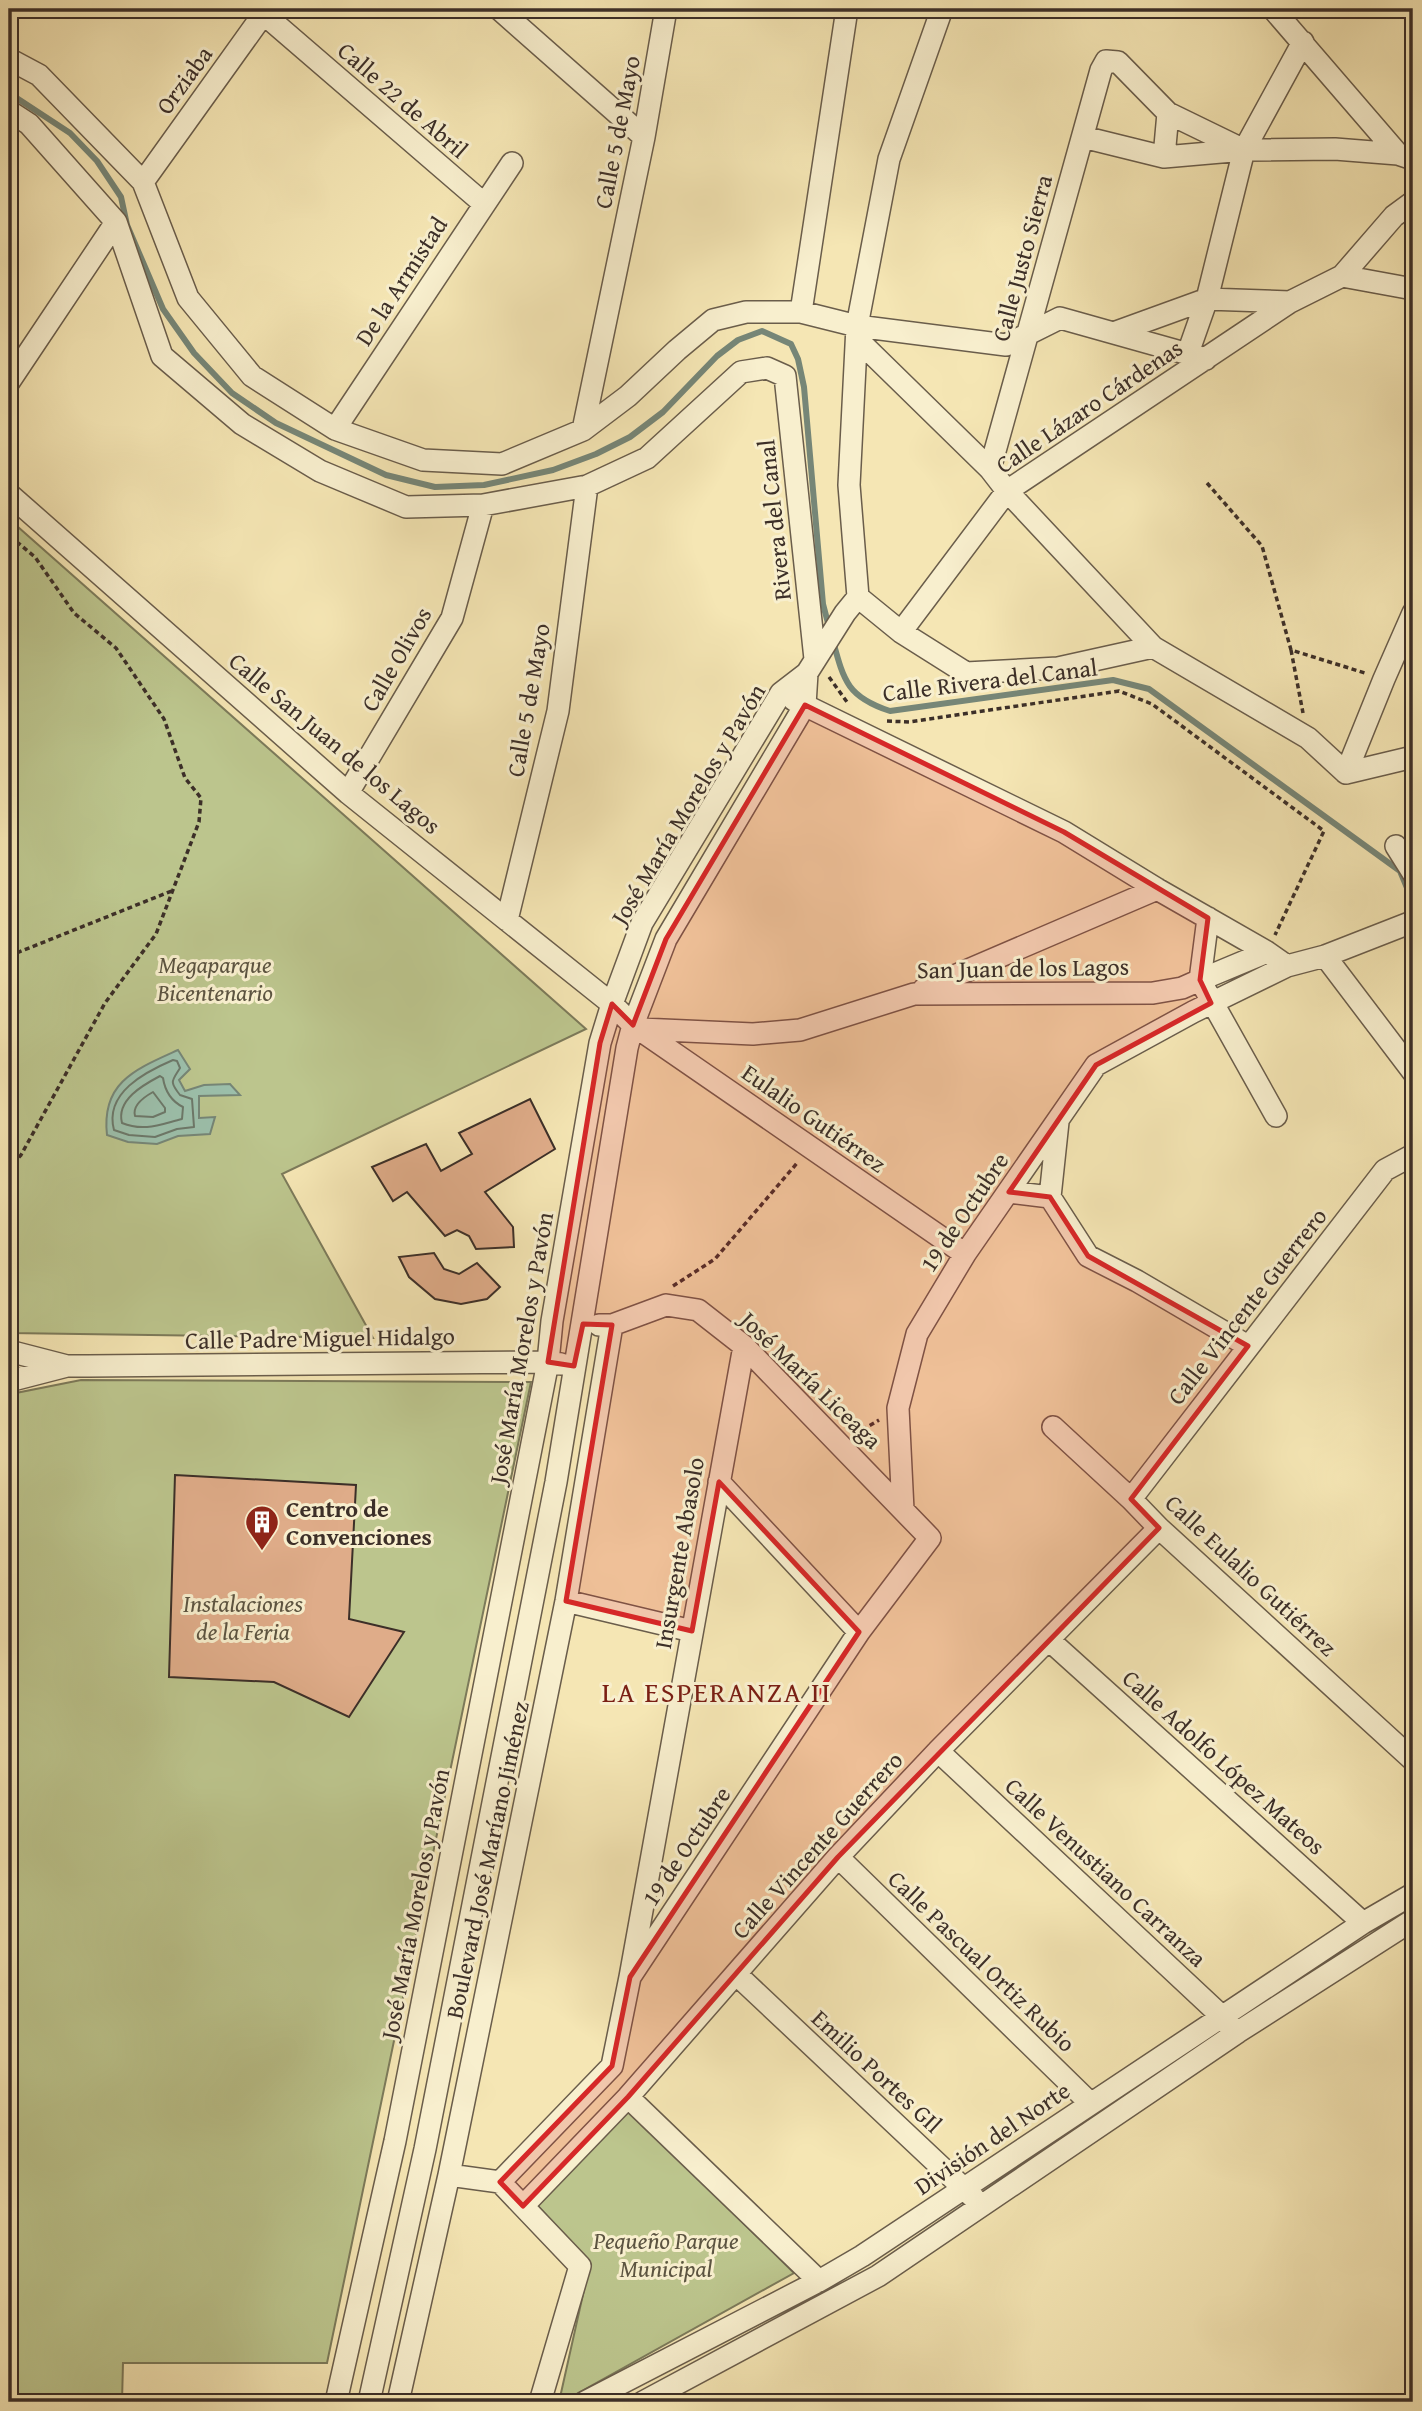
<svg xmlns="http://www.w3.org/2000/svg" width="1422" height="2411" font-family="'Gentium Book Plus',serif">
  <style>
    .green { fill: #bcc58d; stroke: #7c7a5a; stroke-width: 2 }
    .water { fill: #9cc0ac; stroke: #768677; stroke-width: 2 }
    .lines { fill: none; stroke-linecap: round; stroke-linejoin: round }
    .shore { stroke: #6c786a; stroke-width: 2 }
    .stream { stroke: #768677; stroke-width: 6 }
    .building { fill: #dfac89; stroke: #3c2f28; stroke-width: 2 }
    .minor-casing { stroke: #6a5d4b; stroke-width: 24 }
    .path { stroke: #3c2f28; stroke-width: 3.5; stroke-dasharray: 5 3.5; stroke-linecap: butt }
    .minor { stroke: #f8efce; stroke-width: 21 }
    .marked { fill: #d62828; fill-opacity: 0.2; stroke: #d62828; stroke-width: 5; stroke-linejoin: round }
    .labels { text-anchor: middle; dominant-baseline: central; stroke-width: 6; stroke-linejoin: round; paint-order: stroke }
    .street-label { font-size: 24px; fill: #3c2f28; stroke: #f8efce }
    .park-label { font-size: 24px; font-style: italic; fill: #5c5441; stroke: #f8efce }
    .poi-label { font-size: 24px; font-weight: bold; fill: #3c2f28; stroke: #f8efce; text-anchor: start }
    .quarter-label { font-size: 28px; letter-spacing: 2px; fill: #7a1f14; stroke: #f8efce }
  </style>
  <rect width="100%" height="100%" fill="#f5e6b4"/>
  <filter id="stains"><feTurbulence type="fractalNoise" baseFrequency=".00286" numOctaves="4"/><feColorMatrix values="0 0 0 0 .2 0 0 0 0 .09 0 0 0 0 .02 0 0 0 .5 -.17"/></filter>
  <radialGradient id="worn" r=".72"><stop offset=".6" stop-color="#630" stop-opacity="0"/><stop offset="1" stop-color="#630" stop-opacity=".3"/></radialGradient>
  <path class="green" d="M9,519L586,1029L282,1174L373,1338L9,1333Z
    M81,1380L531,1382L327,2363H123L122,2402H9V1403L16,1393Z
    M628,2109L794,2273L562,2402H559L590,2263L535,2203Z"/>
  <path class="water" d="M178,1050L190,1069L179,1080L185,1091L204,1085L230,1084L240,1095L199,1096V1118L215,1117L210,1134L178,1136L157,1144L128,1142L107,1135C101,1082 136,1069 178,1050Z"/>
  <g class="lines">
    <path class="shore" d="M173,1060L177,1061L180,1068C172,1081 169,1081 180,1095L192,1099L194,1127L177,1129L155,1137L129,1135L114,1130C104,1093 145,1072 173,1060Z
      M160,1076L163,1078C165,1091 171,1101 183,1107L182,1119C161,1124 144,1132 122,1123C116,1100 143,1085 160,1076Z
      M153,1092L165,1108V1112L153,1117L135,1116C132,1105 144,1097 153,1092Z"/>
    <path class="stream" d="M9,93L70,133L97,161L121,197L127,225L163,309L194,353L232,393L276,423L386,475L435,487L484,485L553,470L596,454L630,437L663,412L717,356L738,340L762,331L791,344L798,359L804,387L823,604L829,627
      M833,641C844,682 848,697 890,711L1113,680L1149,689L1400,871L1413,902"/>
  </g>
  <path class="building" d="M530,1099L555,1149L485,1192L513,1227L514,1247L476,1249L469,1236L457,1230L445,1236L407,1192L393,1201L372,1167L426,1144L441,1171L472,1154L459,1133Z
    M434,1253L444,1269L459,1274L477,1263L500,1287L487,1299L461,1304L435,1299L409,1277L399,1257Z
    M175,1475L356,1485L349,1619L404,1632L349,1717L274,1682L169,1677Z"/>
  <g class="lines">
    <g class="minor-casing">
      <path id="minor" d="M258,9L483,203
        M499,9L644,137
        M1273,9L1398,154
        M9,59L39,75L143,182L188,298L252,376L335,429L423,460L502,464L583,430L628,396L677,350L713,320L746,312H801L857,326L1006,345L1060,318L1206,359
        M9,111L29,124L116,222L162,356L242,424L320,471L406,507L483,505L587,486L647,458L741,372L767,368L785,376L815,659
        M1083,137L1164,157L1244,150L1335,149L1398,154L1413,159
        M1164,157L1168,113
        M143,182L267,9
        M1342,276L1413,289
        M801,312L847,9
        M1116,332L1207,299L1290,302
        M857,339L990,469L1007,491L1153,647L1308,738L1346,773
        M1188,353L1207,299L1244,150L1303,42
        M9,382L116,222
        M335,429L512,163
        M583,430L644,137L666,9
        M990,469L1101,70L1106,61L1118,62L1168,113L1244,150
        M9,494L348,793L612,1004L633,1025L965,1254
        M858,597L901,632L966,673L1058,668L1153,647
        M901,632L1007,491L1290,302L1342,276L1394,216L1413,202
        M794,700L1064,832L1157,889L1267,952L1287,966
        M1346,773L1384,679L1413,613
        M1346,773L1413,757
        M348,793L452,618L483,505
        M1396,846L1413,873
        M507,920L558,711L587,486
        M1267,952L1200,980L1276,1116
        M1325,956L1413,1072
        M924,989L1157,889
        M641,1029L753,1034L800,1030L914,994L1153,993L1182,988L1200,980L1208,918
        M1009,1192L1050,1197L1088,1256L1137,1281L1248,1346
        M1050,1197L1058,1122
        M599,1325H612L666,1305L698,1310L744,1346L930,1538L859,1632L630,1977
        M9,1351L67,1366H88L548,1362L561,1364
        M9,1381L67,1366
        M1053,1427L1131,1499L1159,1528L1413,1760
        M719,1482L859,1632
        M1131,1499L1385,1170L1413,1155
        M903,1510L898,1408L917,1334L965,1254L1096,1065L1193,1012L1287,966L1325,956L1412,922
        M566,1601L692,1631
        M1049,1640L1363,1923
        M938,1751L1231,2025
        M838,1857L1090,2103
        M736,1974L974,2198
        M628,2097L819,2281
        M449,2175L500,2182
        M500,2182L612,2066L630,1977L744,1346
        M500,2182L580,2266L540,2402
        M523,2206L628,2097L838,1857L938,1751L1159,1528
        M336,2402L395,2141L548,1362L552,1321L600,1043L612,1004L642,923L781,693L807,673L845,613L858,597L849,485L857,326L889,159L942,9
        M369,2402L425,2149L556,1482L627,1048L633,1025L666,939L805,705L807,673
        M398,2402L449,2175L566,1601L612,1325
        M585,2402L819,2281L862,2256L1363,1923L1413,1894
        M643,2402L878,2276L1238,2032L1413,1920"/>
    </g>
    <path class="path" d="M1207,483L1262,546L1291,650L1365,673
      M9,538L17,542L35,557L74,613L116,648L164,719L185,778L201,798L199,822L156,934L105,1003L21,1155L9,1168
      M1291,650L1303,713
      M829,677L847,702
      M887,721L909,722L1119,691L1152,704L1324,831L1275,935
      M9,956L174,890
      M673,1286L715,1259L798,1162
      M855,1434L879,1420"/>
    <use href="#minor" class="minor"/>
  </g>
  <path class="marked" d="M805,705L1064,832L1208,918L1200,980L1211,1003L1096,1065L1009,1192L1050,1197L1088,1256L1248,1346L1131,1499L1159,1528L838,1857L628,2097L523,2206L500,2182L612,2066L630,1977L859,1632L719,1482L692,1631L566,1601L612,1325L583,1324L574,1366L548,1362L600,1043L612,1004L633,1025L666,939Z"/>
  <defs>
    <g id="building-pin" transform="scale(1.75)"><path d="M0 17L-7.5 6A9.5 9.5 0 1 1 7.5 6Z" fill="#8f2418" stroke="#f8efce"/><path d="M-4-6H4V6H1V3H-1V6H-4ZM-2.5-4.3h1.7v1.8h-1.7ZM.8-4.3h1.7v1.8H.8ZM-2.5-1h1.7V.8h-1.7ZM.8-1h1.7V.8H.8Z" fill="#fff"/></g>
  </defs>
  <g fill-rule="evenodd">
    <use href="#building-pin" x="262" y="1522"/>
  </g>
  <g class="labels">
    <g class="street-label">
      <text transform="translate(184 80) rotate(-54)">Orziaba</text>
      <text transform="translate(403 100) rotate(41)">Calle 22 de Abril</text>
      <text transform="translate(617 132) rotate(-79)">Calle 5 de Mayo</text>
      <text transform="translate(1022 258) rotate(-75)">Calle Justo Sierra</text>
      <text transform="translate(401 281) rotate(-57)">De la Armistad</text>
      <text transform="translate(1089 406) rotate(-34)">Calle Lázaro Cárdenas</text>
      <text transform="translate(774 520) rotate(-96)">Rivera del Canal</text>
      <text transform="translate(396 659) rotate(-60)">Calle Olivos</text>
      <text transform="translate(990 680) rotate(-7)">Calle Rivera del Canal</text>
      <text transform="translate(528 700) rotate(-80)">Calle 5 de Mayo</text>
      <text transform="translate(335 743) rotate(40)">Calle San Juan de los Lagos</text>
      <text transform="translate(688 804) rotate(-59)">José María Morelos y Pavón</text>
      <text transform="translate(1023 968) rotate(-1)">San Juan de los Lagos</text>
      <text transform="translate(814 1118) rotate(35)">Eulalio Gutiérrez</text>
      <text transform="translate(964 1212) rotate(-56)">19 de Octubre</text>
      <text transform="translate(1247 1306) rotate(-52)">Calle Vincente Guerrero</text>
      <text transform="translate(320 1338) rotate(-1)">Calle Padre Miguel Hidalgo</text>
      <text transform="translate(521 1348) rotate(-80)">José María Morelos y Pavón</text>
      <text transform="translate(811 1380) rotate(44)">José María Liceaga</text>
      <text transform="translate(679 1553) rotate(-80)">Insurgente Abasolo</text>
      <text transform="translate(1251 1575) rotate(43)">Calle Eulalio Gutiérrez</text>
      <text transform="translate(1224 1762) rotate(42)">Calle Adolfo López Mateos</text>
      <text transform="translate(817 1845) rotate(-48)">Calle Vincente Guerrero</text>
      <text transform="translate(686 1846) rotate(-56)">19 de Octubre</text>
      <text transform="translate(487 1860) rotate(-78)">Boulevard José Maríano Jiménez</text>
      <text transform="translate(1106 1872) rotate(43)">Calle Venustiano Carranza</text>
      <text transform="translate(415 1904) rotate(-79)">José María Morelos y Pavón</text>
      <text transform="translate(982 1961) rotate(44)">Calle Pascual Ortiz Rubio</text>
      <text transform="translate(877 2071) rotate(43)">Emilio Portes GIl</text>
      <text transform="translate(992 2138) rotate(-34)">División del Norte</text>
    </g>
    <g class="park-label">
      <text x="215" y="964">Megaparque<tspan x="215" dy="28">Bicentenario</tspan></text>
      <text x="243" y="1603">Instalaciones<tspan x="243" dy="28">de la Feria</tspan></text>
      <text x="666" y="2240">Pequeño Parque<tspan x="666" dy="28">Municipal</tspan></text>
    </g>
    <g class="poi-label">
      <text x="286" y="1508">Centro de<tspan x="286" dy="28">Convenciones</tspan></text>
    </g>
    <g class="quarter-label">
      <text x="717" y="1691">LA ESPERANZA II</text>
    </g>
  </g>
  <rect width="1422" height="2411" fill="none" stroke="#f5e6b4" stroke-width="35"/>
  <rect x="10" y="10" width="1401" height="2390" fill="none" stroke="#3c2f28" stroke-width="3.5"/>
  <rect x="18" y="18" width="1387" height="2376" fill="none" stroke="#3c2f28" stroke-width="2"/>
  <rect width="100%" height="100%" filter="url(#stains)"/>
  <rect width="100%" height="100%" fill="url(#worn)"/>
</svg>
